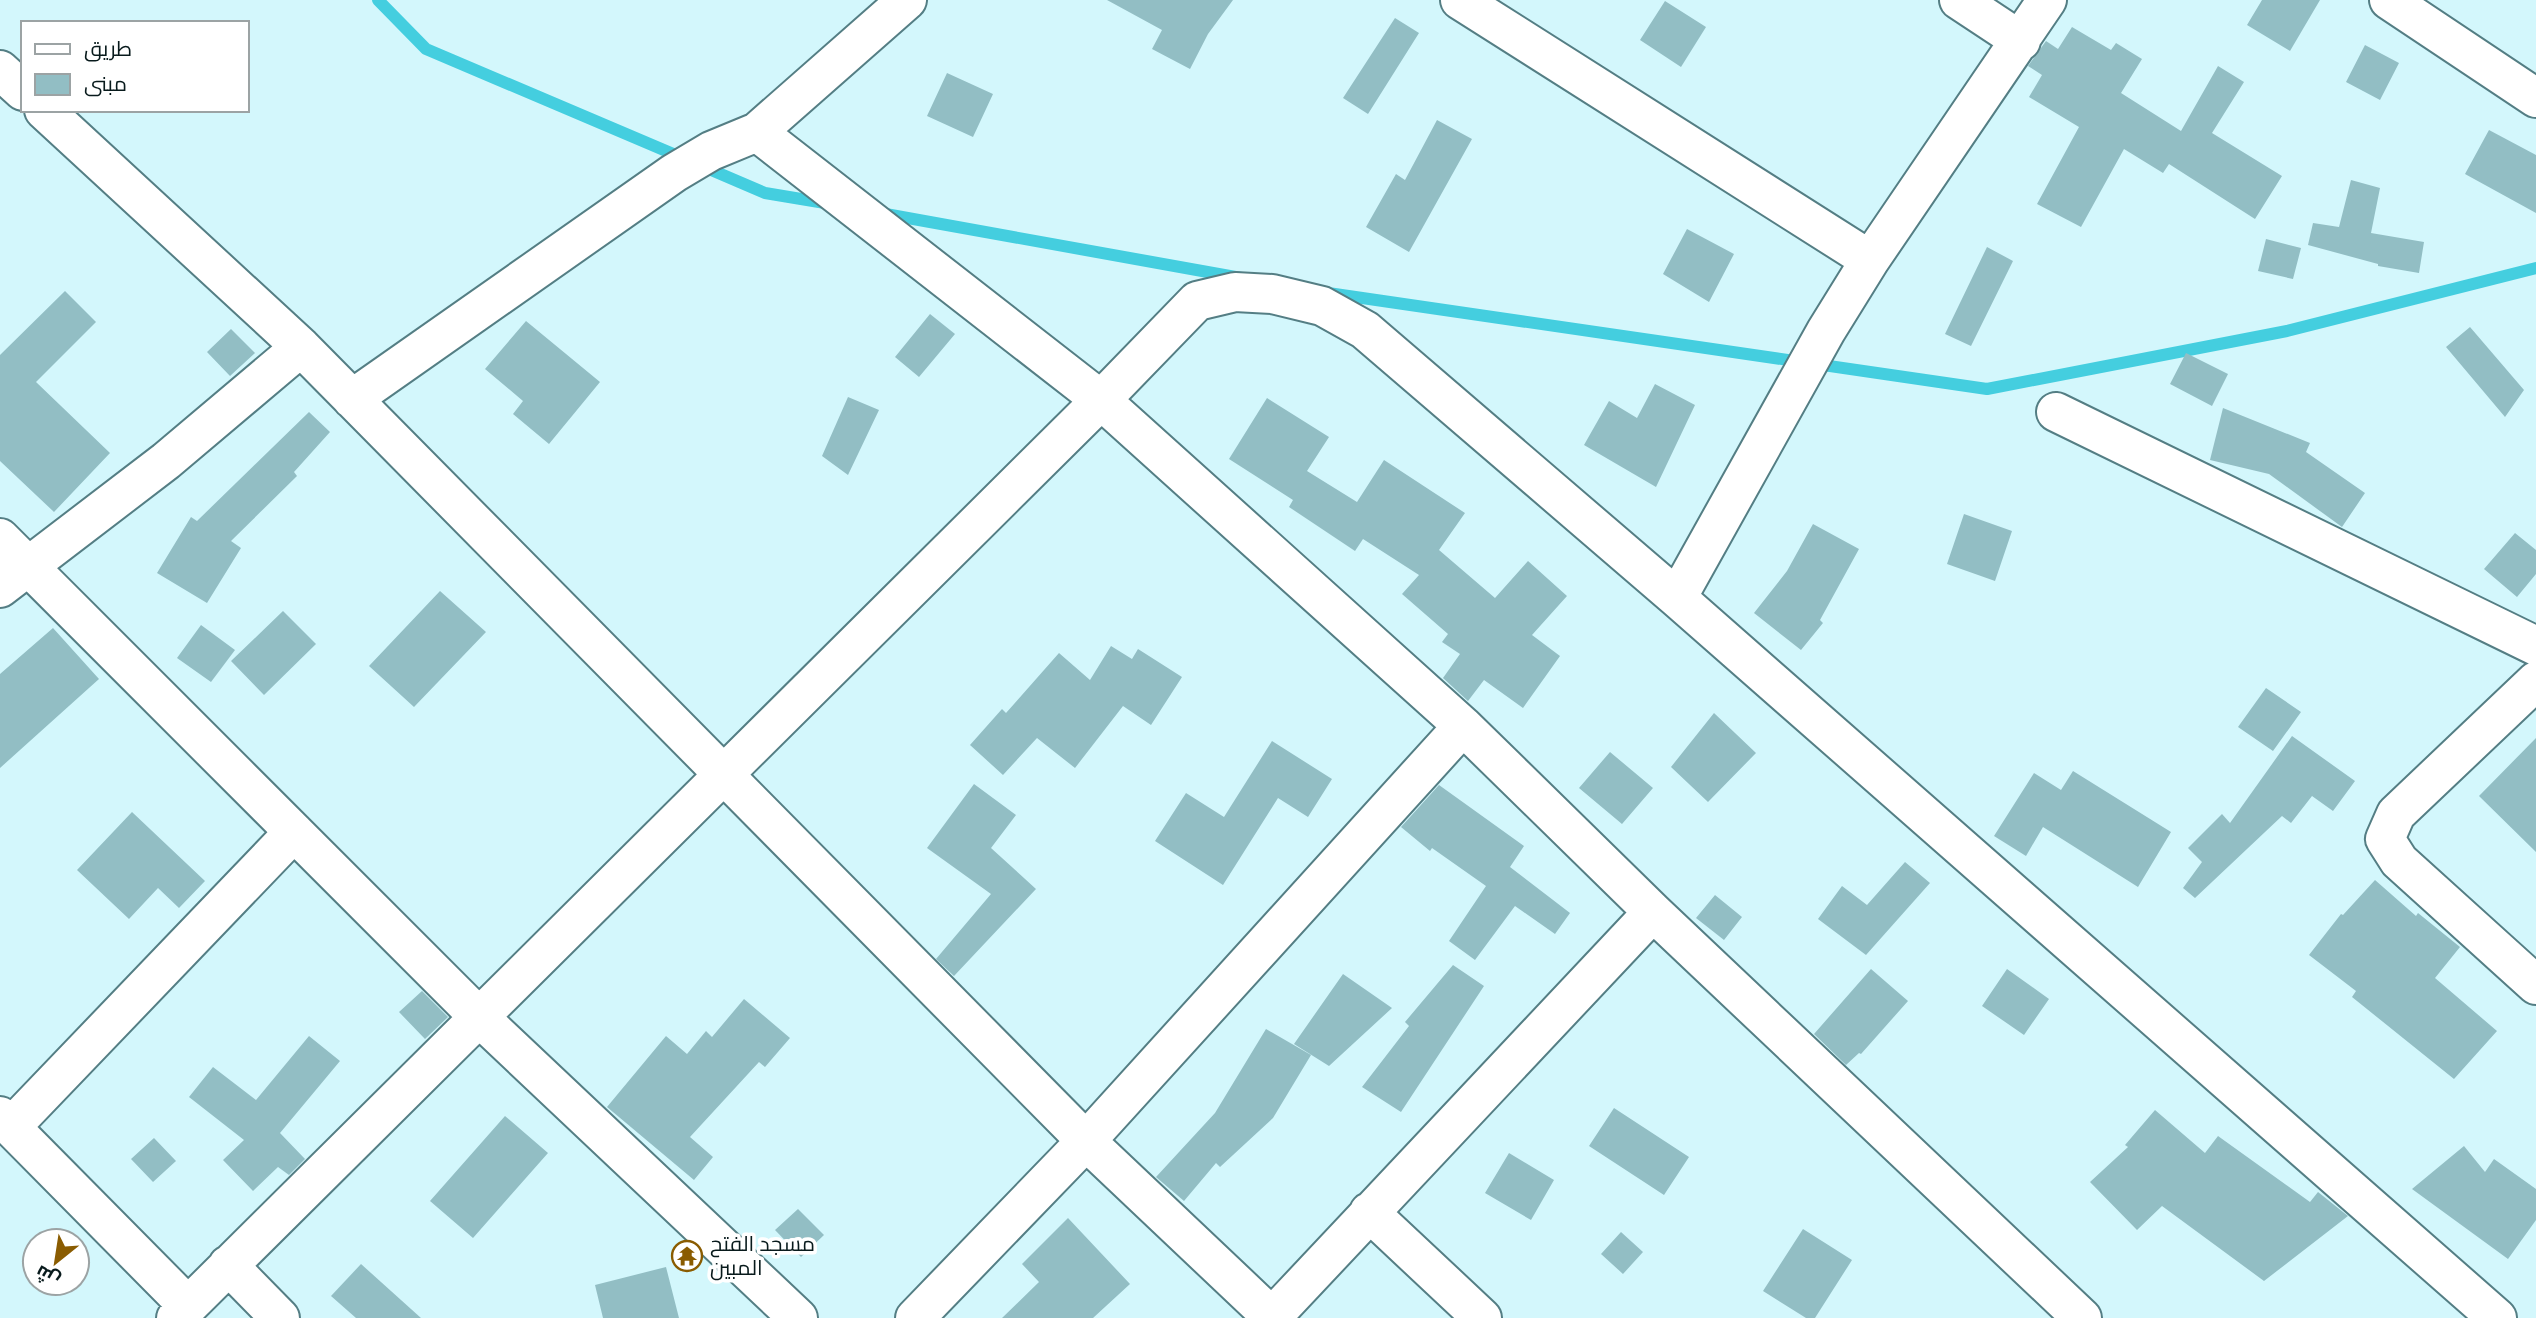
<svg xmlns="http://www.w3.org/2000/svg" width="2536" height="1318" font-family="'Nunito Sans',Cairo,sans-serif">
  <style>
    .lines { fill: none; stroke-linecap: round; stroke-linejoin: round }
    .stream { stroke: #44cedf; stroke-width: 12 }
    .building { fill: #92bec4 }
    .minor-casing { stroke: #547e84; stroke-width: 42 }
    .minor { stroke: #fff; stroke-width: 38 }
    .labels { text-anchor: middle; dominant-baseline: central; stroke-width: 7; stroke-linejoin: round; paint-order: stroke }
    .poi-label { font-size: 21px; fill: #081a1c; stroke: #fff; text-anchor: start }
  </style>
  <rect width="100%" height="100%" fill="#d3f7fc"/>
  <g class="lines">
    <path class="stream" d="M378,0L426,49L685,159
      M702,166L765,193L831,204
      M880,213L1241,278
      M1328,293L1987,389L2287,331L2536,268"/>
  </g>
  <path class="building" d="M1107,0H1233L1208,34L1190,69L1152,49L1162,30Z
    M2262,0H2320L2290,51L2247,25Z
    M1665,1L1706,27L1681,67L1640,40Z
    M1395,18L1419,33L1368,114L1343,98Z
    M2072,27L2111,50L2116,43L2142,59L2121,93L2181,131L2218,66L2244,82L2212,133L2282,176L2255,219L2169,164L2163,173L2124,149L2081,227L2037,204L2079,127L2029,97L2042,75L2028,66L2046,41L2058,49Z
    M2365,45L2399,63L2380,100L2346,82Z
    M947,73L993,94L973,137L927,116Z
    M1437,120L1472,139L1409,252L1366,227L1396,174L1405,180Z
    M2489,130L2536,155V213L2465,174Z
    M2351,180L2380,188L2371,233L2424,242L2419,273L2378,266V264L2308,245L2313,223L2339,227Z
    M1687,229L1734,254L1709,302L1663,274Z
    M2266,239L2301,248L2293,279L2258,271Z
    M1987,247L2013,261L1971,346L1945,334Z
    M65,291L96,322L36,382L110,453L54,512L0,461V355Z
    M930,314L955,334L919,377L895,357Z
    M526,321L600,382L549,444L513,414L523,401L485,369Z
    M2470,327L2524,390L2505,417L2446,347Z
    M231,329L255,353L230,376L207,352Z
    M2186,353L2228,374L2212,406L2170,384Z
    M1655,384L1695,405L1656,487L1584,445L1609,401L1637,418Z
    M848,397L879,410L848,475L822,456Z
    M1267,398L1329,437L1307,471L1357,502L1384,460L1465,513L1439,550L1495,598L1528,561L1567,596L1532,635L1560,656L1523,708L1484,680L1468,701L1443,678L1460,654L1442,642L1448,634L1402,594L1419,575L1363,539L1355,551L1289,507L1293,500L1229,459Z
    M2223,408L2310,443L2306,452L2365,493L2342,527L2269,474L2210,460Z
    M309,412L330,432L294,472L297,476L231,541L241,548L207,603L157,573L191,517L197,521Z
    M1964,514L2012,531L1995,581L1947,564Z
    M1813,524L1859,549L1820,620L1823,623L1801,650L1754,613L1787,571Z
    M2515,533L2536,550V574L2517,597L2484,569Z
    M440,591L486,632L414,707L369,666Z
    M283,611L316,644L264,695L231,661Z
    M201,625L235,650L211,682L177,658Z
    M53,628L99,679L0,768V674Z
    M1111,646L1132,659L1138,649L1182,677L1151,725L1123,706L1075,768L1037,738L1003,775L970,745L1002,709L1006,713L1059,653L1090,680Z
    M2266,688L2301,712L2273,751L2238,727Z
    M1714,713L1756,753L1708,802L1671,767Z
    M2292,736L2355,781L2333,811L2312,796L2291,823L2282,816L2195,898L2183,888L2202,862L2188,848L2222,814L2230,823Z
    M2536,738V852L2479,796Z
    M1272,741L1332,779L1308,817L1278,798L1223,885L1155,841L1186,793L1224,817Z
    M1610,752L1653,788L1622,824L1579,788Z
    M2073,771L2171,832L2138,887L2043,827L2026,856L1994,836L2034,773L2061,790Z
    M974,784L1016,815L991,848L1036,889L954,976L936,959L991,894L927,848Z
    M1439,785L1524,846L1510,867L1570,913L1555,934L1515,906L1475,960L1449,941L1486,886L1432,848L1430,851L1401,827Z
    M132,812L205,881L179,908L158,888L129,919L77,870Z
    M1905,862L1930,883L1866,955L1818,919L1842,886L1867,905Z
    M2375,880L2416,916L2418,913L2460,947L2435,978L2497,1031L2454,1079L2352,997L2356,991L2309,955L2341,914L2343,915Z
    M1715,895L1742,917L1724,940L1696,918Z
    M1453,965L1484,986L1401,1112L1362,1087L1409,1026L1405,1022Z
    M1871,969L1908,1001L1861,1054L1859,1053L1846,1065L1814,1034Z
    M2007,969L2049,999L2024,1035L1982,1006Z
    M1343,974L1392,1008L1329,1066L1294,1044Z
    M422,991L448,1017L425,1039L399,1012Z
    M744,999L790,1038L765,1067L759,1062L690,1137L713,1157L694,1180L607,1107L666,1036L687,1054L706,1031L712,1037Z
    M1266,1029L1311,1055L1273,1118L1220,1167L1216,1163L1184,1201L1156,1177L1215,1113Z
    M309,1036L340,1061L280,1133L305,1159L289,1175L278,1167L253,1191L223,1160L244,1140L189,1097L213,1067L256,1100Z
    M1614,1108L1689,1157L1664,1195L1589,1146Z
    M2155,1110L2205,1153L2218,1136L2310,1202L2318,1192L2348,1216L2264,1281L2162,1206L2137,1230L2090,1182L2128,1147L2125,1145Z
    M505,1116L548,1153L473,1238L430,1201Z
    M154,1138L176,1161L153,1182L131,1159Z
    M2464,1146L2485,1172L2494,1159L2536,1189V1220L2508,1259L2412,1189Z
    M1509,1153L1554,1180L1531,1220L1485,1193Z
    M798,1209L824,1235L801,1257L775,1230Z
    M1068,1218L1130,1284L1093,1318H1002L1039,1282L1022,1264Z
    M1803,1229L1852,1260L1815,1318H1806L1763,1291Z
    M1621,1232L1643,1252L1623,1274L1601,1254Z
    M361,1264L421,1318H356L331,1296Z
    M666,1267L679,1318H603L595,1285Z"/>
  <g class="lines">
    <g class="minor-casing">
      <path id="minor" d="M1460,0L1870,260
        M1959,0L2021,41
        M2389,0L2536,98
        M0,70L23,91
        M44,110L301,347L1086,1141L1273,1318
        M757,132L1101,400L1463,726L1653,912L2082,1318
        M352,399L674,173L711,151L757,132L907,0
        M2056,412L2536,646
        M0,538L478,1016L798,1318
        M0,588L166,461L301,347
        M1677,598L1826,331L1870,260L2047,0
        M2536,681L2396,814L2385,839L2399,861L2536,985
        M0,1116L188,1306
        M11,1127L294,832
        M1369,1212L1482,1318
        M228,1265L280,1318
        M176,1318L1101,400L1197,301L1235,292L1272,294L1322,306L1365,330L1677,598L2497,1318
        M915,1318L1086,1141L1463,726
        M1271,1318L1653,912"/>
    </g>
    <use href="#minor" class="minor"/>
  </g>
  <defs>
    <g id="temple-ring" transform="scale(1.575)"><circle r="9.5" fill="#fff" stroke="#8a5c01" stroke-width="1.5"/><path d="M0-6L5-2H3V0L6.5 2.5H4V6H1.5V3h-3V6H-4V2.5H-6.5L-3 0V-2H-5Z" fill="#8a5c01"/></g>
  </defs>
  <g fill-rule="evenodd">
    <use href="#temple-ring" x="687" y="1256"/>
  </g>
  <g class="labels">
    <g class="poi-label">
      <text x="710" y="1244">مسجد الفتح<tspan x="710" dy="24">المبين</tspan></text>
    </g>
  </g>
  <rect x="21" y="21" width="228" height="91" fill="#ffffff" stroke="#9ca3a4" stroke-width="2"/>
  <rect x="35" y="44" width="35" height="10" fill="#ffffff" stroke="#9ca3a4" stroke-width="2"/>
  <text x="84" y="56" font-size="21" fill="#081a1c">طريق</text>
  <rect x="35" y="74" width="35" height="21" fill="#92bec4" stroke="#9ca3a4" stroke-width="2"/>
  <text x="84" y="91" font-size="21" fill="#081a1c">مبنى</text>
  <g transform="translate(56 1262) rotate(210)"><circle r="33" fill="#ffffff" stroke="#9ca3a4" stroke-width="2"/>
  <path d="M0-5L12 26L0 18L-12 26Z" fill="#8a5c01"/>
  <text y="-10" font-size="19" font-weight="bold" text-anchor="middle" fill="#081a1c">ش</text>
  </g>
</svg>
